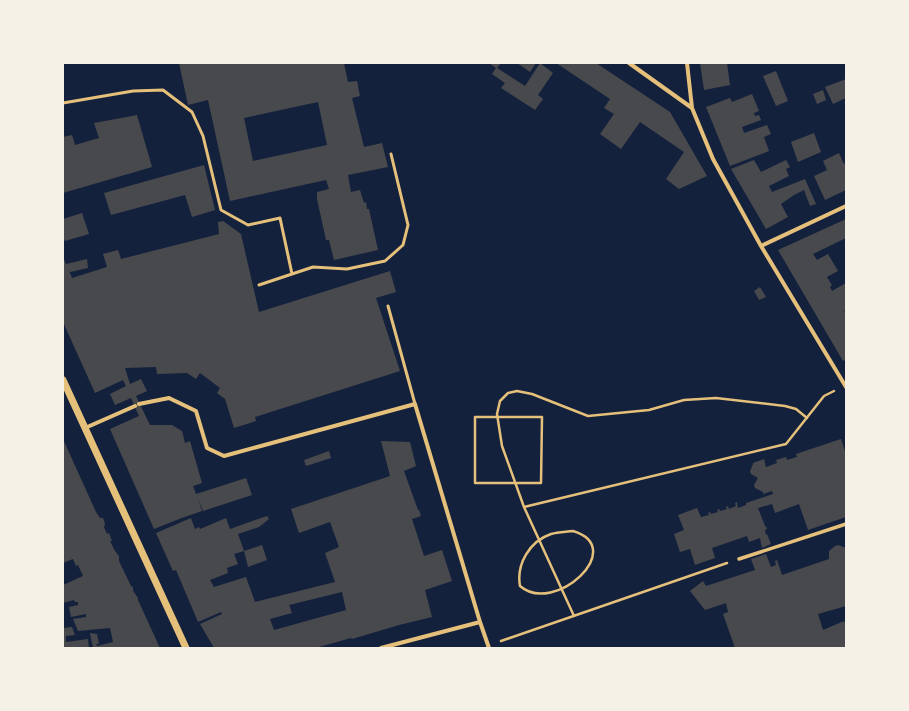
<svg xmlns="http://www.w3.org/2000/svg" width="909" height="711" font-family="'Open Sans',sans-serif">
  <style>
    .building { fill: #48494c; fill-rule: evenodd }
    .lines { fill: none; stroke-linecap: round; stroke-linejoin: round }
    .path { stroke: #e5c07b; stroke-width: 2.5 }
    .service { stroke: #e5c07b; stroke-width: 3 }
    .pedestrian { stroke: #e5c07b; stroke-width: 3.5 }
    .minor { stroke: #e5c07b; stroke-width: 4 }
    .tertiary { stroke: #e5c07b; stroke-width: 7 }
  </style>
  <rect width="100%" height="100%" fill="#14213d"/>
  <path class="building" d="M179,63H344L348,82L357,81L360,96L352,98L364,147L382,143L388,167L348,175L351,192L360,190L364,203L366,202L367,209H369L378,250L334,260L329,240H326L317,199V192L329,189L326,180L230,201L208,100L188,105ZM318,102L327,145L253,161L244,118Z
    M489,63H501L497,68L525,86L540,63L553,73L538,95L543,99L535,110L501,88L505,83L492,74L496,68Z
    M517,63H536L530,72Z
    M556,63H596L670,112L707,176L679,189L666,179L684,152L640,122L621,149L600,134L614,114L604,108L610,99Z
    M700,63H727L730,85L704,90Z
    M776,71L788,101L776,106L763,76Z
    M846,79V98L833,104L825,87Z
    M823,90L826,100L817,104L813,94Z
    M752,94L759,111L754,113L755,116L759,115L761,120L742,127L744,133L767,125L771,134L764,137L769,151L730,166L706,107L730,98L732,102Z
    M137,115L152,167L63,193V137L72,135L75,145L99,138L94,123Z
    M814,133L821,152L798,162L791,142Z
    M839,153L844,164L846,163V190L825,200L814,176L827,170L823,161Z
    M754,160L761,172L786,160L790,167L786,169L789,176L769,186L772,192L805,179L816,204L810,206L804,190L794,195L781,204L788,217L766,229L731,169Z
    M204,165L215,210L192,217L185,195L111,215L104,193Z
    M82,213L89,234L65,241L63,238V219Z
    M846,219V238L813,254L817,260L828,254L838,271L827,277L832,285L830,287L832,291L846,283V310L844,311L846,314V359L843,361L778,250Z
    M223,221L241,234L259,312L390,271L396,292L376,298L400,371L255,417L256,421L234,428L225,399L217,393L220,388L200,373L196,379L187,373L157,374L156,367L125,368L130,384L141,379L147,391L136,396L150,425H172L182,431L185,443L190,441L202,483L193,486L196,494L246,478L252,495L203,511L198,499L202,511L179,519L154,529L110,429L139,416L131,398L115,405L110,394L126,386L123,380L95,393L63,322V257L66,264L87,259L88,268L70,272L69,270L72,278L107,267L103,254L118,250L121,259L219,234L218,222Z
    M760,287L766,297L759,300L754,291Z
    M63,439L96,512L100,518H103L105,524L104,527L107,534L109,533L112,541H110L115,551L119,556V561L131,586L133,587V591L138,598V600L160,648H93L90,633L97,634L99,644H96L97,646L113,642L110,628L78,631L73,619L86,617V614L71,617L69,607L78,605V602H75L74,600L63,603V585L83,576L78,565L76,566L73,559L63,563Z
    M841,439L846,454V517L808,530L799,504L775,513L772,504L758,508L765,526L767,528L765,531L766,535L767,534L771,544L762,548L760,538L749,542L747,536L712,548L715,558L695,565L690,549L680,552L674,534L684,530L678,515L697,508L701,517L709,515L708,513L710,512L711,514L718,512L717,510L719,509L720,511L727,509L726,507L728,506L729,509L736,506L735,503L737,502L738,508L746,505V503L773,494L772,491L763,494V492L755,488L754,485L758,478L751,474L750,471L753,464V463L764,459L766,467L777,463L776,460L786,457L787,460L797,457L796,454Z
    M381,441L410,442L416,466L404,471L418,510H419L421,516L412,519L424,556L442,550L452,581L425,590L432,617L399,625L352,639L351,638L319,647V648H214L200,624L222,614L221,612L198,622L176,570L173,571L156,533L191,518L195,529L199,527L200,529L226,518L230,529L267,516L269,519L259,527L238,534L244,551L262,545L267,560L248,567L244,551L234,554L238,564L227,568L228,573L210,580L214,587L246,577L255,602L335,582L325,553L339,547L330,522L299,533L291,509L390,476ZM342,592L346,610L274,630L270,619L292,613L289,605Z
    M329,451L331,458L306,466L304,460Z
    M838,545L846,548V606L818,614L823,630L844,621L846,625V648H735L723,614L728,612L726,603L705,610L690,591L703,581L706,586L755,570L751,559L766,554L771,567L776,565L775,561L777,560L782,575L829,559V551L835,546Z
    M72,627L75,635L66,636V642L88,639L89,648H63V628Z"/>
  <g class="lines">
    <path class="path" d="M475,417H542L541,483H475Z
      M807,418L796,409L785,406L716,398L684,400L649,410L588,416L532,394L517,391L508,393L500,401L497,414L502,446L524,507L786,444L824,396L834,391
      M524,507L574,616
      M573,531C629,548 554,616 520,586C516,564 530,541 551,534C558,532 565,532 573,531Z
      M501,641L727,563"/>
    <path class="service" d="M63,103L133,91L163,90L192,112L203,136L221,210L248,225L280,218L292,274L313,267L347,269L385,261L403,245L408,225L391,154
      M259,285L292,274
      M388,306L415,404"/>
    <path class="pedestrian" d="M739,559L846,524"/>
    <path class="minor" d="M629,63L692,108L713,159L761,246L846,387
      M687,63L692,108
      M761,246L846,206
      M139,404L169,398L196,411L207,448L224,456L415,404L480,622
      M85,428L135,406
      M381,648L480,622L489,648"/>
    <path class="tertiary" d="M63,380L186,648"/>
  </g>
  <rect width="909" height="711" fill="none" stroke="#f6f1e7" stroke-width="128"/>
</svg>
